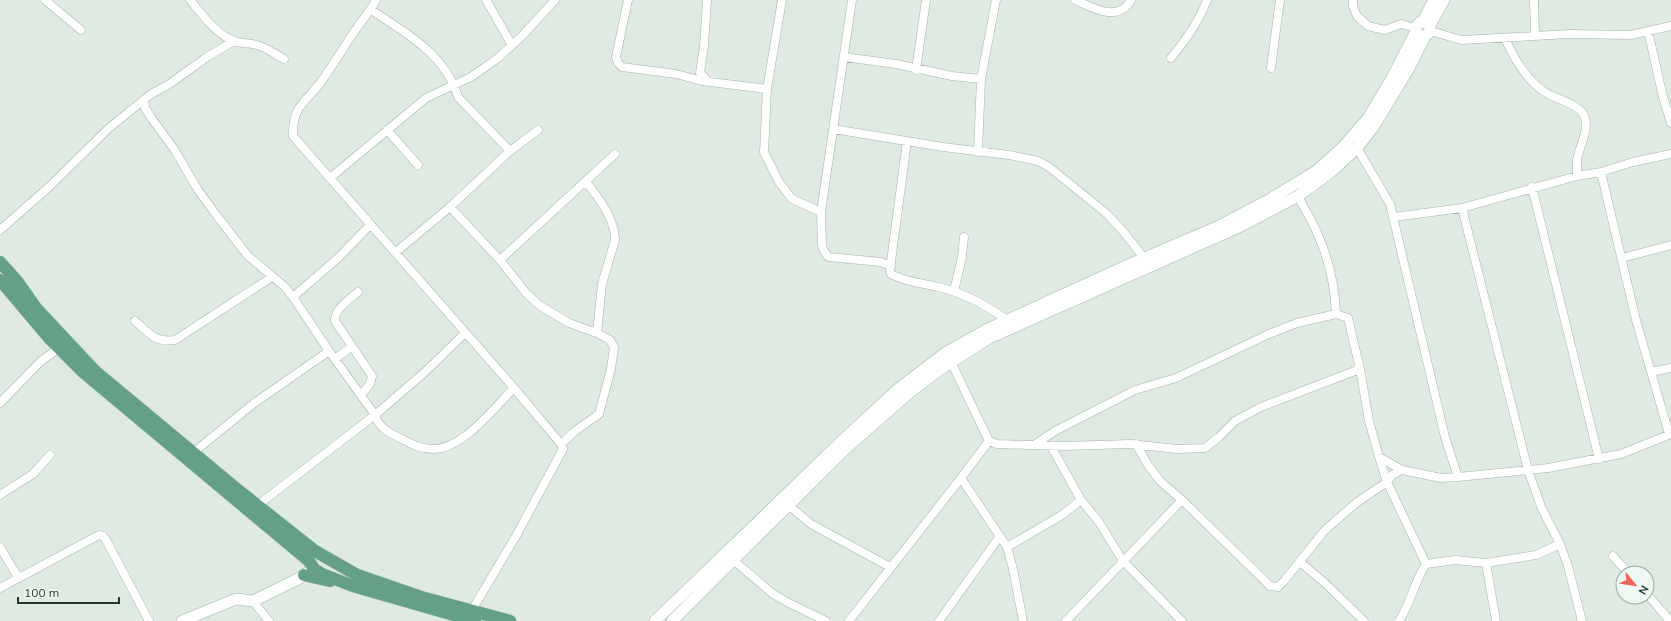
<svg xmlns="http://www.w3.org/2000/svg" width="1671" height="621" font-family="Mulish,sans-serif">
  <style>
    .lines { fill: none; stroke-linecap: round; stroke-linejoin: round }
    .street-casing { stroke: #a2b2a9; stroke-width: 9 }
    .secondary-casing { stroke: #9eb6aa; stroke-width: 12 }
    .primary-casing { stroke: #bcc4c1; stroke-width: 13 }
    .street { stroke: #fff; stroke-width: 8 }
    .secondary { stroke: #fff; stroke-width: 11 }
    .primary { stroke: #63a087; stroke-width: 12 }
  </style>
  <rect width="100%" height="100%" fill="#dfeae3"/>
  <g class="lines">
    <g class="street-casing">
      <path id="street" d="M45,0L81,30
        M190,0C201,13 217,36 235,41C242,44 250,43 257,45C267,48 275,54 284,59
        M376,0C369,13 360,23 352,35C342,50 333,65 323,79C308,102 292,103 293,136L514,388L561,444L563,449L516,536L472,610
        M486,0L512,45
        M628,0L616,57L618,63L622,67L676,74L702,81L767,89
        M707,0L704,46L700,73L709,82
        M782,0L767,89L764,152L779,182L792,199L821,212
        M852,0L821,212L822,244L823,249L828,257L881,262L891,266
        M1075,0C1093,8 1118,23 1131,0
        M1353,0V6L1357,16L1368,26L1385,30L1401,24L1416,28
        M1534,0L1535,35
        M371,10C405,32 446,55 458,97L510,151
        M1431,31L1461,40L1570,34L1631,35L1671,26
        M1648,31L1663,97L1671,123
        M1505,38C1514,59 1529,84 1550,95C1561,100 1582,106 1585,118C1589,131 1579,147 1577,160C1577,165 1577,170 1577,176
        M844,57L896,64L952,76L981,79
        M1171,58C1186,40 1199,22 1207,0
        M1271,68L1280,0
        M916,70L926,0
        M144,100L145,108L152,119L174,149L198,190L217,216L248,256L285,287L293,297L329,351L375,415C379,429 391,434 404,440C413,445 421,449 433,449C463,449 494,408 514,388
        M833,129L943,147L1009,155L1038,161L1049,167L1106,213L1122,230L1144,258
        M387,130L418,165
        M907,141L890,269L891,274C905,282 922,283 938,287C964,293 985,304 1007,320
        M1357,148L1390,204L1445,437L1458,477
        M978,152L981,79L996,0
        M1601,172L1636,320L1669,434
        M330,178L426,98L471,77L498,58L522,36L555,0
        M586,182C599,198 615,219 615,240L602,284L597,333
        M1532,187L1599,459
        M1298,196C1304,209 1313,221 1318,235C1329,260 1335,287 1336,314L1348,318L1360,369L1369,421L1379,457L1387,482L1426,564
        M450,207L500,260L526,293L539,305L569,323L597,333L610,340L614,347L611,369L599,414L575,431L561,444
        M1462,208L1528,470L1542,509L1560,544L1568,566L1582,621
        M1394,217L1462,208L1577,176L1601,172L1633,162L1671,154
        M0,230L49,187L109,128L151,94L168,85L207,57L234,41
        M396,252L450,207L510,151L538,130
        M1622,258L1671,245
        M500,260L615,154
        M954,291L962,257L964,237
        M358,292C350,299 334,309 335,321L372,376L370,384L361,395
        M293,297L338,258L370,225
        M135,321C149,333 155,343 175,340L272,277
        M335,359L351,347
        M951,362L989,441L997,444L1064,446L1130,444L1177,449L1205,448L1219,437L1235,421L1261,407L1360,369
        M1651,372L1671,368
        M0,403L41,361L59,348
        M1136,444L1148,465L1160,481L1182,500L1270,586L1278,587L1284,581L1325,530L1356,503L1387,482L1392,475L1402,470
        M1034,445L1055,431L1135,390L1176,378L1269,334L1297,323L1336,314
        M1051,446L1081,500
        M194,452L253,404L329,351
        M1379,457L1402,470L1441,478L1458,477L1548,468L1621,454L1671,434
        M961,478L1007,547L1013,569L1023,621
        M0,495L33,474L50,455
        M258,505L375,415L425,372L465,333
        M788,505L811,524L890,567
        M0,547L18,577
        M1007,547L1062,515L1081,500L1099,522L1123,561L1182,621
        M1613,556L1628,573
        M732,559L773,594L789,603L826,621
        M1300,562L1326,584L1364,621
        M1486,563L1496,621
        M0,588L99,535L103,536L106,540L149,621
        M1647,594L1670,621
        M253,601L269,621
        M849,621L961,478L989,441
        M939,621L1000,536
        M1066,621L1182,500
        M1399,621C1411,603 1414,582 1426,564L1455,560L1486,563L1536,555L1560,544"/>
    </g>
    <g class="secondary-casing">
      <path id="secondary" d="M1423,21L1434,0
        M1416 29a7 7 0 1 1 14 0a7 7 0 1 1-14 0Z
        M1430,25L1444,0
        M182,621L236,599L253,601L298,579L310,571
        M655,621L845,438L898,389L945,353L986,330L1126,266L1219,226L1272,198L1315,172L1343,147L1368,118L1392,78L1416,31
        M672,621L844,450L910,392L939,370L989,338L1241,226L1298,196L1332,171L1357,148L1374,126L1408,70L1425,36"/>
    </g>
    <g class="primary-casing">
      <path id="primary" d="M0,262L17,281L36,308L95,371L238,490L315,551L357,575L421,597L510,621
        M0,280L50,339L83,372L309,561L314,569L322,574L353,586L475,621
        M304,575L330,581"/>
    </g>
    <use href="#street" class="street"/>
    <use href="#secondary" class="secondary"/>
    <use href="#primary" class="primary"/>
  </g>
  <g transform="translate(1635 585) rotate(120)"><circle r="19" fill="#eff7f2" stroke="#9caba4"/>
  <path d="M0-3L7 15L0 10L-7 15Z" fill="#f26455"/>
  <text y="-6" font-size="11" font-weight="bold" text-anchor="middle" fill="#203a2f">N</text>
  </g>
  <path d="M18 597v6h101v-6" fill="none" stroke="#203a2f" stroke-width="2"/>
  <text x="24" y="597" font-size="12" fill="#203a2f" stroke="#eff7f2" stroke-width="3" paint-order="stroke">100 m</text>
</svg>
